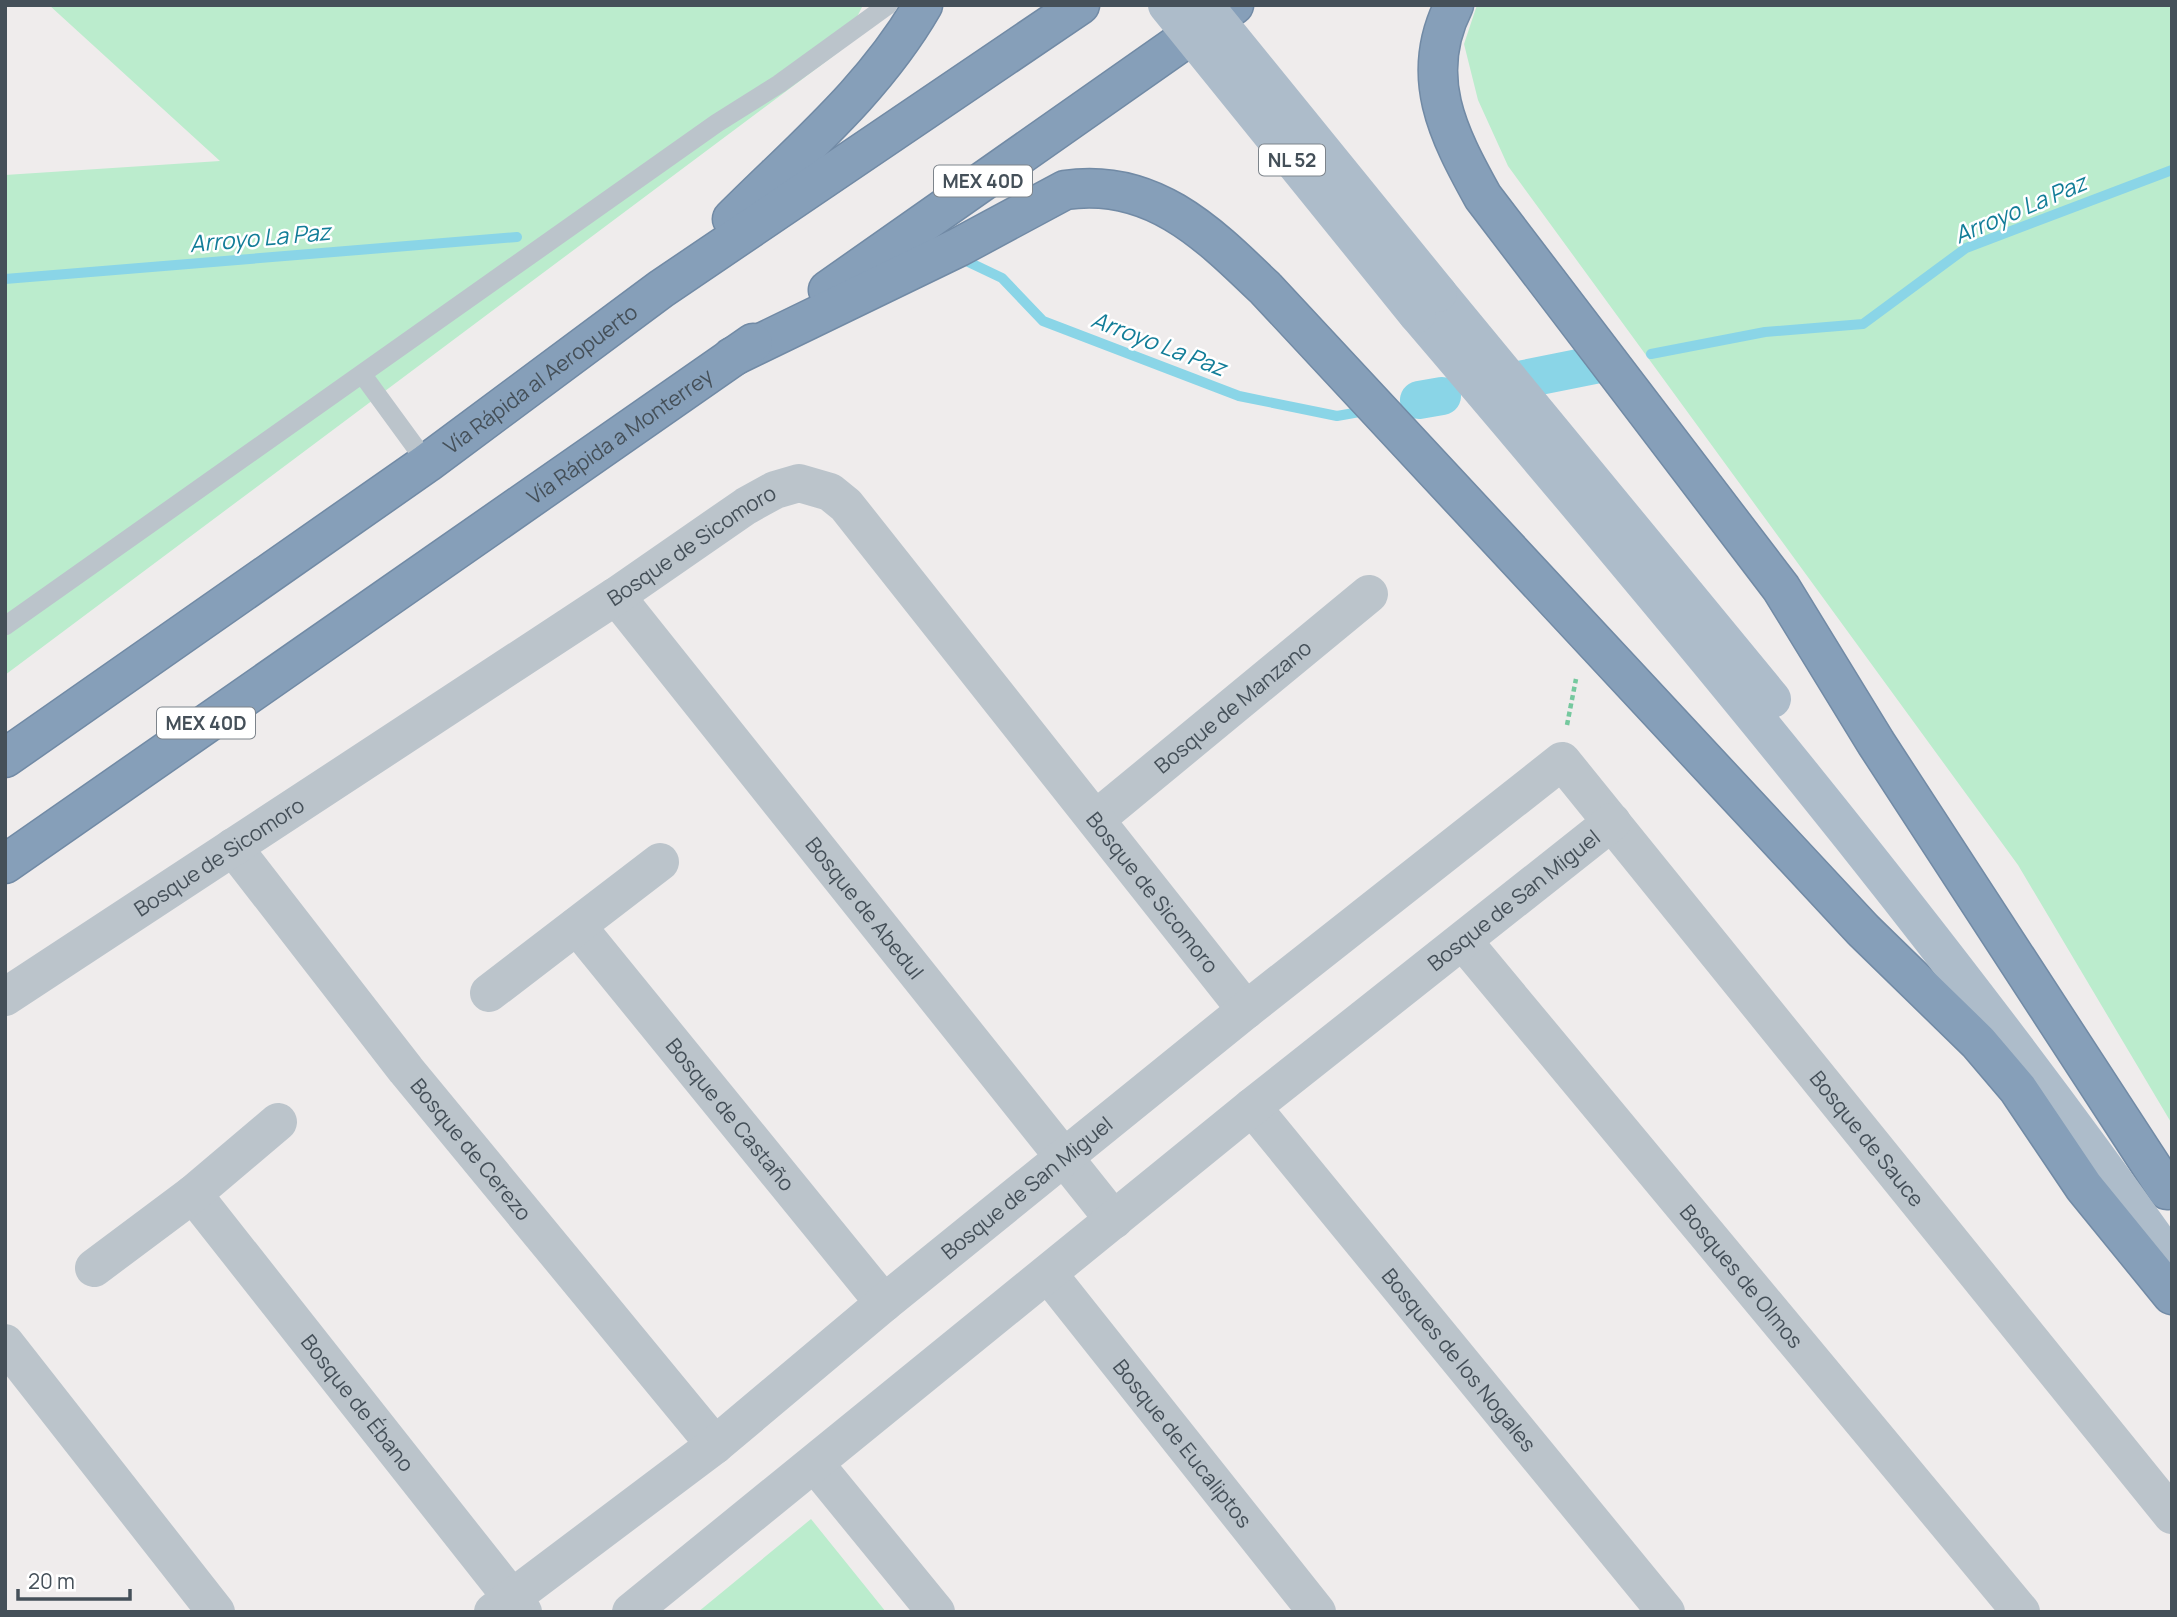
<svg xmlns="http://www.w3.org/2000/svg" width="2177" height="1617" font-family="Manrope,sans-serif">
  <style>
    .green { fill: #bbeccd }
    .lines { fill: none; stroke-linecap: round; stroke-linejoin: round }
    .stream { stroke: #8ad5e7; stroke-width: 10 }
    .canal { stroke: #8ad5e7; stroke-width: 38 }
    .highway-casing { stroke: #718aa5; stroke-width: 41 }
    .path { stroke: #75c89e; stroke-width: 4.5; stroke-dasharray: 5 3.5; stroke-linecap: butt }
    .lane { stroke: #bbc4cb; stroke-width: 19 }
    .street { stroke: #bbc4cb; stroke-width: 38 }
    .primary { stroke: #adbcca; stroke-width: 38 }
    .highway { stroke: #869fb9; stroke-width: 38 }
    .primary-bridge { stroke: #adbcca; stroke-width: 38 }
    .labels { text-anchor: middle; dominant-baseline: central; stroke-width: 5; stroke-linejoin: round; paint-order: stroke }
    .shield { fill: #fff; stroke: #7d848b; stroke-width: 2 }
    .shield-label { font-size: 19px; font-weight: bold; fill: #455059 }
    .street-label { font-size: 21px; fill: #455059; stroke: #fff }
    .water-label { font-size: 23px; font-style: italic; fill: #127d98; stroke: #fff }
  </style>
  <rect width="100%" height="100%" fill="#efecec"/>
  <path class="green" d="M49,5H863L840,51L5,675V175L220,161Z
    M1477,5H2172V1124L2018,865L1508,166L1478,100L1464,44Z
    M811,1519L886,1612H698Z"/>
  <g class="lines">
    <path class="stream" d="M960,258L1002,278L1043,321L1239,396L1337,416L1365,411
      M5,279L517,237
      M1651,354L1765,332L1863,324L1966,248L2172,170"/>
    <path class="canal" d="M1514,381L1599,364
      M1419,400L1442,396"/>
    <g class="highway-casing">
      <g id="highway">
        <path d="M1454,5C1418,76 1448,134 1483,197L1781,588L1876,743L2167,1190"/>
        <path d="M732,219C800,151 874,90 923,5"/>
        <path d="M828,290L1234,5"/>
        <path d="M732,357L959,247L1065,190C1152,177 1208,233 1266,289L1863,930L1978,1042L2018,1089L2084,1187L2172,1295"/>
        <path id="s12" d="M5,758L427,463L661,289L1080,5"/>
        <path id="s13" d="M5,864L753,343"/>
      </g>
    </g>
    <path class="path" d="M1567,725L1576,679"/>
    <path class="lane" d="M362,374L427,463
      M5,626L717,123L779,84L888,5"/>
    <g class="street">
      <path id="s1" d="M616,596L1114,1220"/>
      <path id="s2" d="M1096,819L1369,594"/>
      <path id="s3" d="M233,847L406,1070L715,1445"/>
      <path id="s4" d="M577,926L884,1303"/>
      <path id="s5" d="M1463,941L2021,1612"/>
      <path d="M489,993L660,862"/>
      <path id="s6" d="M5,997L616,596L746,506L775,490L799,483L830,492L846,505L1246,1010"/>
      <path id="s7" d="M1252,1107L1666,1612"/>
      <path id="s8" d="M193,1194L523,1612"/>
      <path d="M94,1268L193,1194L278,1122"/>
      <path id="s9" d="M1049,1275L1317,1612"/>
      <path d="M5,1343L216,1612"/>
      <path d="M815,1464L936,1612"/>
      <path id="s10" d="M493,1612L715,1445L884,1303L1246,1010L1562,761L2172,1515"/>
      <path id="s11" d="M631,1612L1252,1107L1612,822"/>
    </g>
    <path class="primary" d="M1438,293L1772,699
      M1417,314C1679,621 1939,932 2172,1262"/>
    <use href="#highway" class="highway"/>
    <path class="primary-bridge" d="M1167,5L1417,314
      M1204,5L1438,293"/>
  </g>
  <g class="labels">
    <g class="shield">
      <rect x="1259" y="144.5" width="66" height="31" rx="5"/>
      <rect x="934" y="165.5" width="98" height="31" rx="5"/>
      <rect x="157" y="707.5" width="98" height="31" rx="5"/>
    </g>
    <g class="shield-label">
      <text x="1292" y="160">NL 52</text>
      <text x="983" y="181">MEX 40D</text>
      <text x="206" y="723">MEX 40D</text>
    </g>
    <g class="street-label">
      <text stroke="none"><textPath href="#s12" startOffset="656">Vía Rápida al Aeropuerto</textPath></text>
      <text stroke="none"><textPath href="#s13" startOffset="749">Vía Rápida a Monterrey</textPath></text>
      <text stroke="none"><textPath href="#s6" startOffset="822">Bosque de Sicomoro</textPath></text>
      <text stroke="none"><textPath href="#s2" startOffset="177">Bosque de Manzano</textPath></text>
      <text stroke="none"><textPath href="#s6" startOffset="256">Bosque de Sicomoro</textPath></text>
      <text stroke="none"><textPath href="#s6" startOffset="1494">Bosque de Sicomoro</textPath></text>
      <text stroke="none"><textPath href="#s11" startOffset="1134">Bosque de San Miguel</textPath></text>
      <text stroke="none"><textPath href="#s1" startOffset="399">Bosque de Abedul</textPath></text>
      <text stroke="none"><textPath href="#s4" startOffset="243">Bosque de Castaño</textPath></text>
      <text stroke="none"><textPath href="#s10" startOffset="1852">Bosque de Sauce</textPath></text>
      <text stroke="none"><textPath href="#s3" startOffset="385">Bosque de Cerezo</textPath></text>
      <text stroke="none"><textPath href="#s10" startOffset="682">Bosque de San Miguel</textPath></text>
      <text stroke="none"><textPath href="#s5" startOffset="436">Bosques de Olmos</textPath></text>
      <text stroke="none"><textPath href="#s7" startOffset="327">Bosques de los Nogales</textPath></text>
      <text stroke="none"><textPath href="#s8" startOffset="266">Bosque de Ébano</textPath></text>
      <text stroke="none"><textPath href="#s9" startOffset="215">Bosque de Eucaliptos</textPath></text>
    </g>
    <g class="water-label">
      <text transform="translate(2020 208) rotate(-23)">Arroyo La Paz</text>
      <text transform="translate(260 237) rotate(-5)">Arroyo La Paz</text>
      <text transform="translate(1159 343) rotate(21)">Arroyo La Paz</text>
    </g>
  </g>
  <rect width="2177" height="1617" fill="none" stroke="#455059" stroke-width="14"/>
  <path d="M18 1589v10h112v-10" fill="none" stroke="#455059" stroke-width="3.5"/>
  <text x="28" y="1589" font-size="21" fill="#455059" stroke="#ffffff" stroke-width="5" paint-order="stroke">20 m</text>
</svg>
